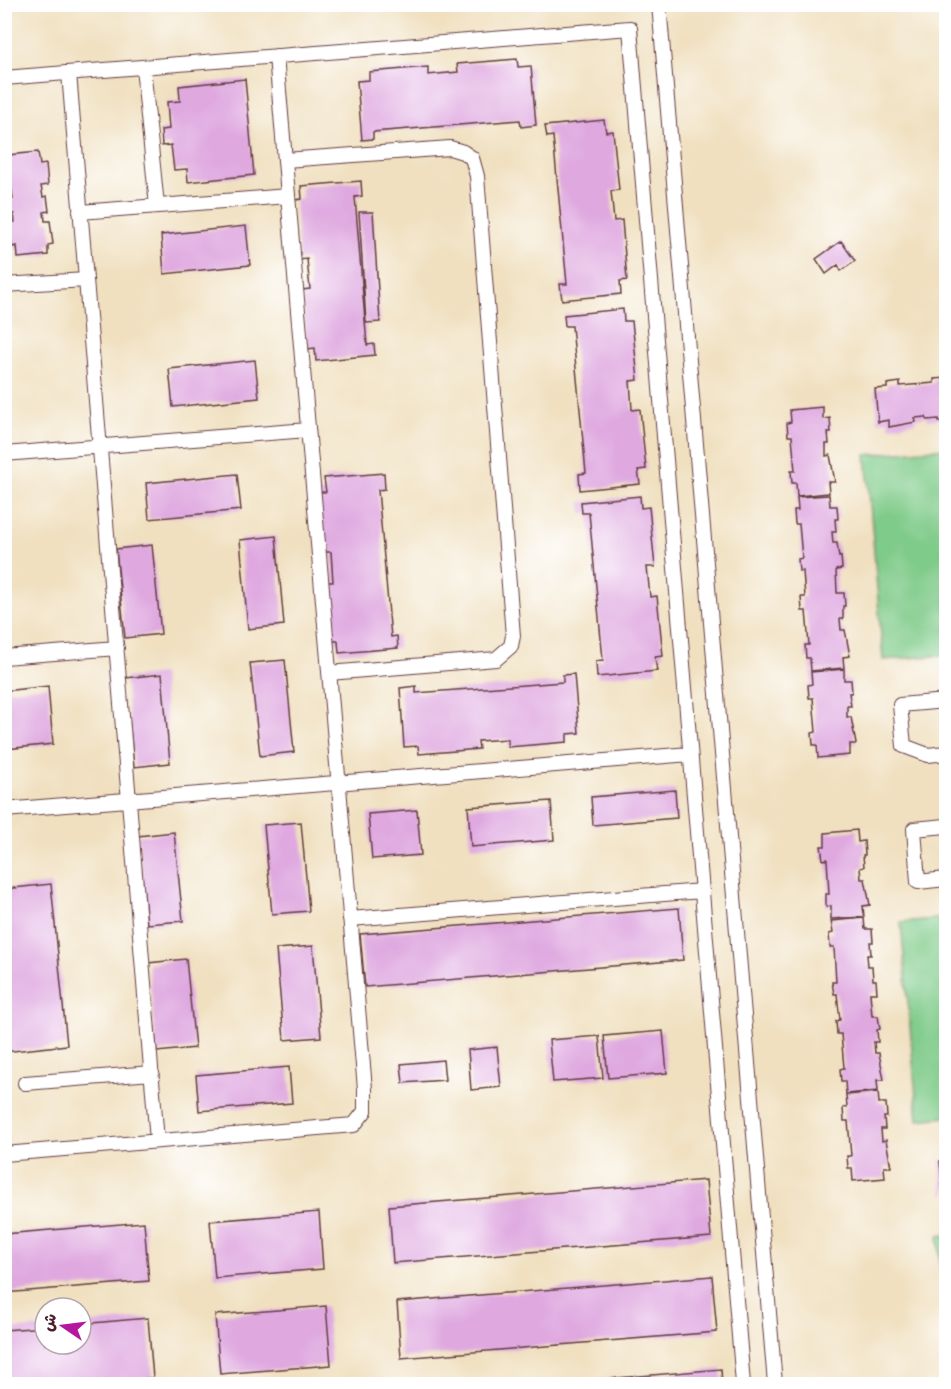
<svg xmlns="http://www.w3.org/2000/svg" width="951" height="1389" font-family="'Balsamiq Sans','Playpen Sans Arabic',sans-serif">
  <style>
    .green { fill: #7fcb89; stroke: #64755a; stroke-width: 1.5 }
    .building { fill: #dfa9e0 }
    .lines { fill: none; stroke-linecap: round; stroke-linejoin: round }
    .lane-casing { stroke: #633c41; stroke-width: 16 }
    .lane { stroke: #fff; stroke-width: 14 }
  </style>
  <rect width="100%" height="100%" fill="#fff"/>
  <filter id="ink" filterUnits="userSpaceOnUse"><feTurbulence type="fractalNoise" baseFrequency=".0167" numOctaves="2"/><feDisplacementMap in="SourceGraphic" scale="12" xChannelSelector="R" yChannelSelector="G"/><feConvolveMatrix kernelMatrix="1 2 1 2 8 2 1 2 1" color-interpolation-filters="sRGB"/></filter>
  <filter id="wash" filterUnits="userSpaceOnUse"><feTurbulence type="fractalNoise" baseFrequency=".008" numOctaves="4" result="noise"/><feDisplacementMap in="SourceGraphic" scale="24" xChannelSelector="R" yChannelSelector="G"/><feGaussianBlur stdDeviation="1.35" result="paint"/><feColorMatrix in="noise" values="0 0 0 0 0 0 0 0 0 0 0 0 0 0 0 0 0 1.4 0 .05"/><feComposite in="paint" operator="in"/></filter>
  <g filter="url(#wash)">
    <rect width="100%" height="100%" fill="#f0e0c0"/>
    <path class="green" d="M946,448V655L883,660L866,455Z
      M946,918V1117L918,1120L901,922Z
      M946,1235V1325L938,1236Z"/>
    <g id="blocks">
      <path class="building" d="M517,59L518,67L531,66L536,125L521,127L520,120L373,132V139L362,140L357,81L369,80V72L428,67V75L458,72L457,64Z
        M245,79L254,175L188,182L187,169L174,170L171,145L162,146L161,130L169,129L167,102L180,101L179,86Z
        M604,120L606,132L613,131L619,190L611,191L614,221L622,220L627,280L620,281L621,294L562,300L560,284H567L553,136L547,137L545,126Z
        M38,152L40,165L46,164L48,185L41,186L43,197L47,196L49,211L44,212L45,221H50L53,244L48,245V255L18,258L17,246L12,247L9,223L15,222L14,214L10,215L9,199H13L12,191H6L4,165H9L8,155Z
        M361,181L362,196L355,197L367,345L374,344L375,355L316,361L315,348L307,349L302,290L310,289L307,259L299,260L295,200L302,199L301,186Z
        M359,212H373L380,322L366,323Z
        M246,226L250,265L164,274L161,235Z
        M841,241L855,261L841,271L838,265L826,274L816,259Z
        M623,309L624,321H632L638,380L630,381L632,410L640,409L646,469L638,470L640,484L580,490L579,474L586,473L572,326H565L564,315Z
        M255,360L259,398L173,407L169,369Z
        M946,378V421L939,422V419L927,420L926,417L915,418L916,422L889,427V420L878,422L875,389L887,388V384L900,382V386L934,383V379Z
        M823,407V419L830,418L831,432H828L829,444H826V456L830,455L835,482H828L829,493L797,496L796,483H792L791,471H795L792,436H788L787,423L791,422L790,410Z
        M384,473L385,489L378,490L391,637L397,636L398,648L339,653L338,641H330L325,582H333L331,552H323L318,492H326L324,478Z
        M237,474L241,510L149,519L146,483Z
        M829,495L830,506H837L838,519H835L836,532H832L833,543H837L839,557L841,556L842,569L836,570L837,593H844L845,606H843V619H840L841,630H845L850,656L843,657L844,668L811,671L810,658H806L805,645H809L806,611H802L801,597H805L803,571H799L798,559L802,558L799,524H795L794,510H798L797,497Z
        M640,496L641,508L649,507L655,567H647L650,597L657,596L663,656L655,657L657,671L597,677L596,661L603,660L589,513H582L581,502Z
        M276,536L284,625L248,629L240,540Z
        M152,545L161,634L125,638L116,549Z
        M285,660L294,752L260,756L250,663Z
        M844,669V680H851L852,693H849L851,706H847V717H851L856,744H850V755L818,758L817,745H813L812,733L816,732L813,698H809L808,685L812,684L811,672Z
        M162,674L170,763L134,767L125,678Z
        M574,674L579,733L567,734V742L508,747V739L478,741L479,749L419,754L418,746L404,747L400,688L416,686V693L563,682V675Z
        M48,686L53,744L6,749L9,779H4V691Z
        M675,790L677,818L593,825L591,797Z
        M551,801L554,840L471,847L468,807Z
        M417,810L421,855L372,859L368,814Z
        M301,822L309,911L272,914L264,825Z
        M857,830L858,842L864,841L865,855H863L864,867L860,868L861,879H865L870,905L863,906L864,917L831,919V906L826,907V894H829L827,859L823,860L821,846H825V833Z
        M174,832L183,921L147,924L138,836Z
        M51,884L67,1045L4,1052V889Z
        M679,908L683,960L365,987L360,934Z
        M864,918L865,929H872L873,942H870L871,955H867L868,966H872L873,980H876L877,993H870L872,1016H878L880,1029L877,1030L878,1042H874L875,1053H879L884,1080H877L878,1091L846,1094L845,1081H841L840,1069L844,1068L841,1034H837L836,1021L840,1020L837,994H834L832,982H836L834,947H830L829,934L833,933L831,921Z
        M313,946L321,1037L284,1040L276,949Z
        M186,959L195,1048L157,1052L148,963Z
        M663,1031L667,1073L608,1078L604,1036Z
        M599,1036L603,1078L553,1082L549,1040Z
        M497,1047L501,1087L471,1090L468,1050Z
        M443,1060L445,1080L403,1083L401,1064Z
        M289,1067L292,1103L199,1111L196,1075Z
        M878,1092L879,1103H886L887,1117H884L885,1129H881L882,1141L886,1140L891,1167H884L885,1178L853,1181L852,1168H848L847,1156H851L848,1121H844L843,1108L847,1107L846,1095Z
        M940,1161H946V1193L943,1194Z
        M706,1180L711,1237L393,1263L389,1206Z
        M319,1212L323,1269L215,1278L210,1221Z
        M144,1222L149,1281L4,1293V1234Z
        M712,1276L717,1332L401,1358L397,1302Z
        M326,1306L331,1365L220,1374L215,1315Z
        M148,1318L153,1378L80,1384H4V1330L45,1327V1344H81V1324Z
        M721,1369L722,1384H560V1383Z"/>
    </g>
  </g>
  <g filter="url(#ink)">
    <use href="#blocks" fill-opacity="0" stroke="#633c41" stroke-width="1.5"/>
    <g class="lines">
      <g class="lane-casing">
        <path id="lane" d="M659,4L775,1384
          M143,67L157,206
          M69,73L157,1141
          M4,78L630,28L743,1384
          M285,160L450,148L463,152L472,158L477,176L513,636L511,646L496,659L329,673
          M80,212L288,196
          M4,285L86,280
          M4,454L308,430
          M4,657L117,648
          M946,701L900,705L904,746L928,755L946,753
          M4,810L690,754
          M946,826L914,829L918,882L946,879
          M350,919L702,891
          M25,1083L152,1073
          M4,1154L354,1125L365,1111V1089L276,56"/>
      </g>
      <use href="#lane" class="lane"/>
    </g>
  </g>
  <rect width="951" height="1389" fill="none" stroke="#fff" stroke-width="24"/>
  <g transform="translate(63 1326) rotate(284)"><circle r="28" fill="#ffffff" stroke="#b7a5aa" stroke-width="1.5"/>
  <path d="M0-4.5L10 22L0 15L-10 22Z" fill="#b5179e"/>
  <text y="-9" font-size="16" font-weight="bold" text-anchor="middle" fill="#4a1f2b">ش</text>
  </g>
</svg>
